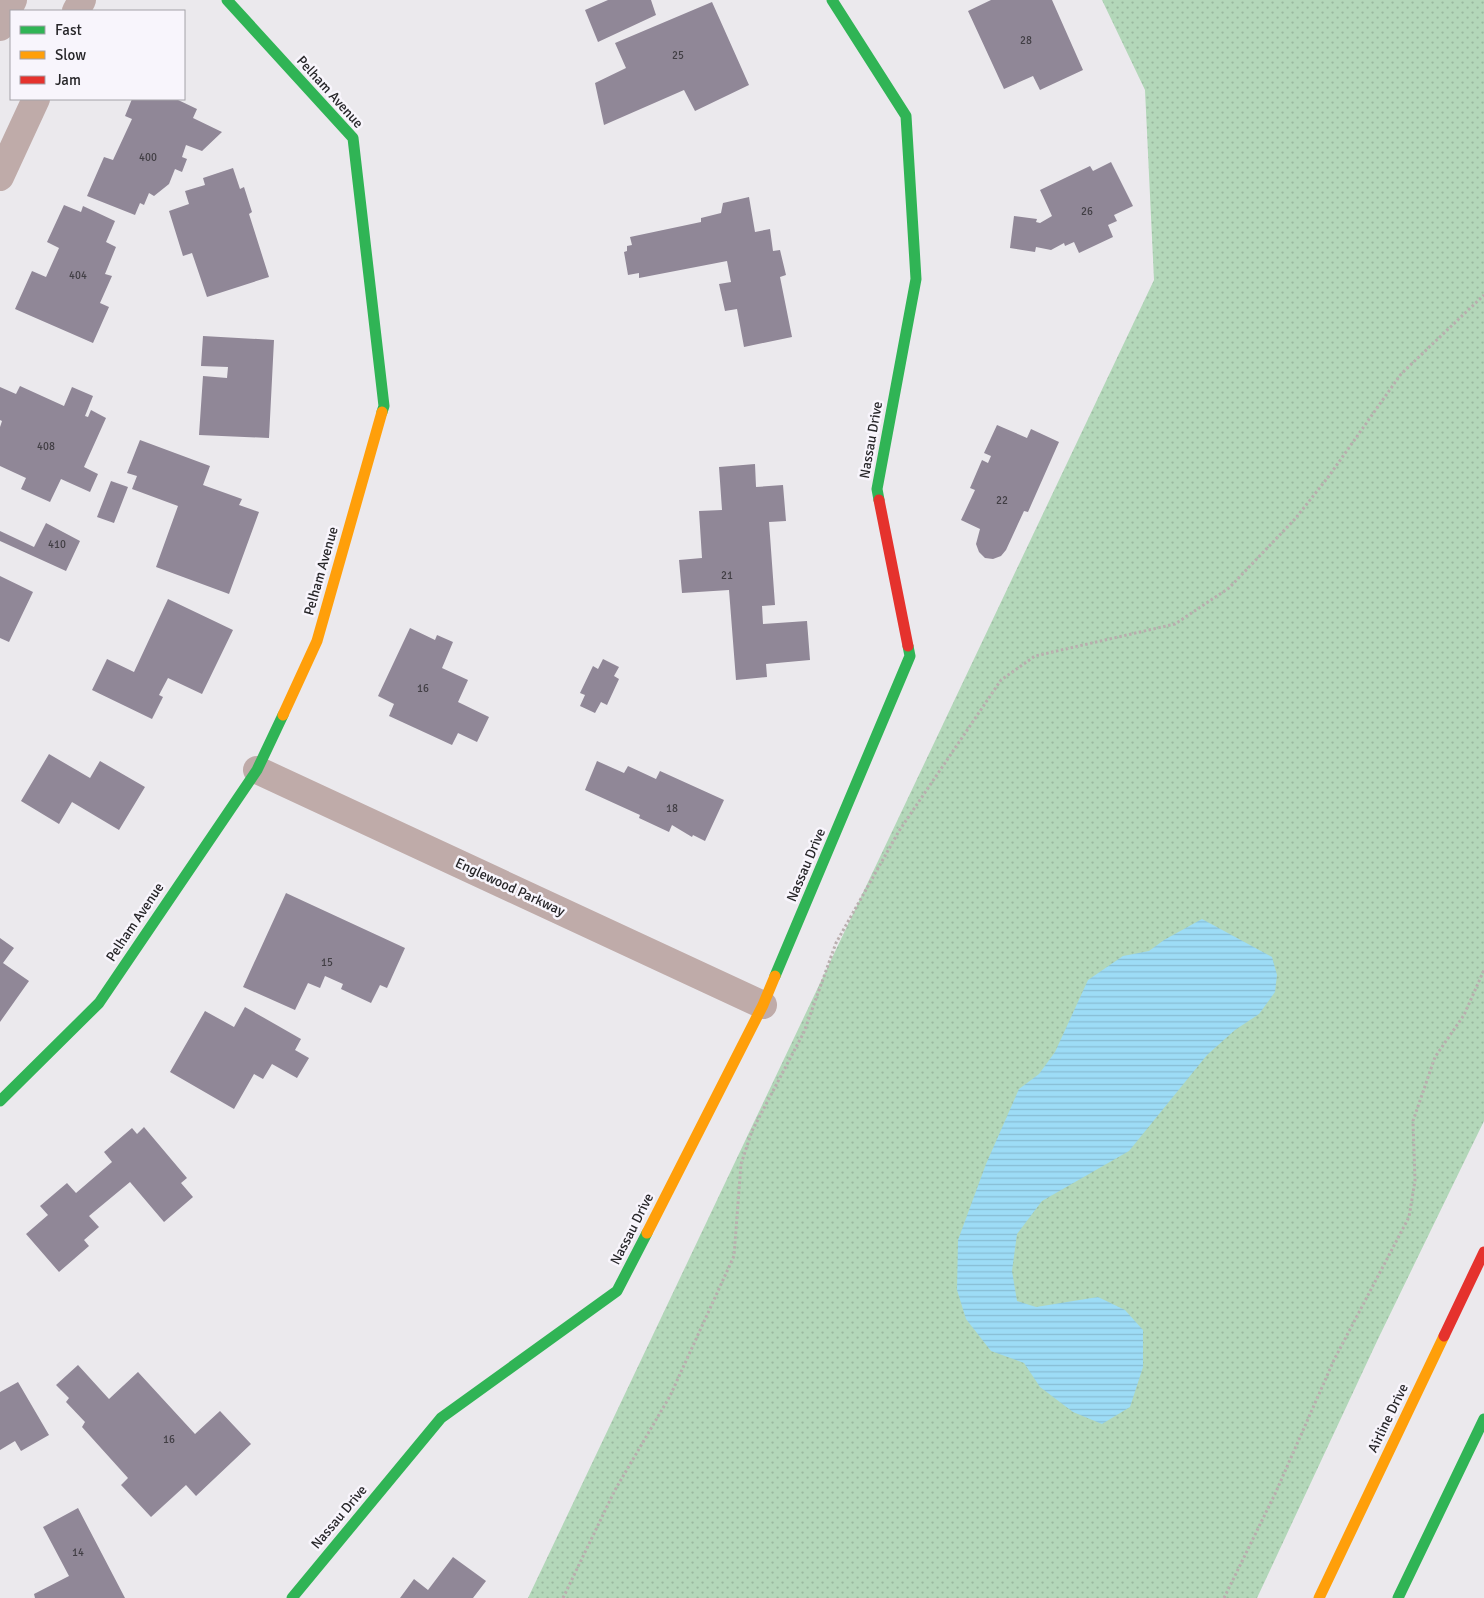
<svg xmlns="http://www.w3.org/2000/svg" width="1484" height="1598" font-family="Signika,sans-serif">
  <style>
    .grass { fill: url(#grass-dots) }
    .water { fill: url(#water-rules) }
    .building { fill: #908797 }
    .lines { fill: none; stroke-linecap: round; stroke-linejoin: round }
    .path { stroke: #b9aeae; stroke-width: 3; stroke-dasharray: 2.5 2.5; stroke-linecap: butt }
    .street { stroke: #bfaba9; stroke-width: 28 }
    .fast { stroke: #30b455; stroke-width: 11 }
    .slow { stroke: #ff9f0a; stroke-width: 11 }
    .jam { stroke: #e5322d; stroke-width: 11 }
    .labels { text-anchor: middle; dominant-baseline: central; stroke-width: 5; stroke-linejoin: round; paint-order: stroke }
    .number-label { font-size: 11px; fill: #413e44 }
    .street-label { font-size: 14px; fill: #272629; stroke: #f8f5fc }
  </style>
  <defs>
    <pattern id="grass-dots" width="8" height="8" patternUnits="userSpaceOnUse" patternTransform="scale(1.25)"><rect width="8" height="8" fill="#b3d7b9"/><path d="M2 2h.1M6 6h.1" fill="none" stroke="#9ab89f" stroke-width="1.8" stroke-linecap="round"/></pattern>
    <pattern id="water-rules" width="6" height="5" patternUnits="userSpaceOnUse" patternTransform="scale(1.25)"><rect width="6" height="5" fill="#9ddcf6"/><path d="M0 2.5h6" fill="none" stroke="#87bdd3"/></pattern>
  </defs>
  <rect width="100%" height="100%" fill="#ebe9ed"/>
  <path class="grass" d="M1102,0H1484V1121L1378,1339L1257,1598H528L1154,280L1145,90Z"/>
  <path class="water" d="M1202,919L1272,957L1277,975L1275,992L1259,1014L1235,1030L1207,1055L1129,1151L1042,1201L1017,1234L1012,1271L1017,1301L1036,1307L1098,1297L1125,1310L1143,1330V1367L1130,1407L1102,1424L1073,1412L1040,1387L1024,1363L991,1351L966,1319L957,1290L958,1240L986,1164L1019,1089L1039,1074L1055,1052L1088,980L1123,956L1149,951L1164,940Z"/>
  <path class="building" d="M608,0H651L656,15L598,42L585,10Z
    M991,0H1052L1083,70L1040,90L1033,76L1004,89L968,11Z
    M712,2L749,85L695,111L684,90L604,125L595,83L626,68L615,43Z
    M132,99H176L197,109L193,118L222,132L202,151L186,145L182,157L187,159L182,172L175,169L169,184L154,196L149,193L144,205L140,203L135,215L87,196L104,157L113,160L132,119L125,116Z
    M1111,162L1133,206L1114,215L1117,221L1108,225L1113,237L1079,253L1074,242L1065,246L1064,243L1051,250L1036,247L1035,252L1010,248L1014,216L1037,219L1036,222L1040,223L1052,216L1040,190L1090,166L1093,171Z
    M233,168L240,189L244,187L252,212L249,214L269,277L207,297L192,253L183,256L169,211L189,204L185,191L205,185L203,178Z
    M749,197L755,232L770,229L773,251L780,250L786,275L780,277L792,337L744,347L737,309L725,311L719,284L731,282L727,261L639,278V273L628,275L624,252L627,251V246L632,245L630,237L701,222V218L721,213L723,203Z
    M64,205L81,212L83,206L115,221L106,242L116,247L105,274L112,276L100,303L109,307L93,343L15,309L32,271L46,277L59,248L47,242Z
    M203,336L274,340L269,438L199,435L203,376L227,378L228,367L201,366Z
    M20,386L64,406L72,387L93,396L85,416L88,417L91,410L106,418L84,467L98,474L90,492L61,479L50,502L21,489L26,478L0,466V427L2,421L0,420V387L16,394Z
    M997,425L1027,438L1031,429L1059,442L1028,512L1024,511L1006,550L1001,556L993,559L985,558L979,552L976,544L980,529L961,520L975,490L970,488L982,460L988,463L991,456L984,453Z
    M140,440L210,466L203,485L242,499L239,505L259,512L229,594L156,567L178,506L132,489L137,476L127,473Z
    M755,464L756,487L783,485L786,521L769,522L775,605L762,606L763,624L807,621L810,660L766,664L767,677L736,680L729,590L682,593L679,560L702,558L699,511L722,510L719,467Z
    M111,481L128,487L114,523L97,517Z
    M46,523L80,541L66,571L0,541V531L34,547Z
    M0,576L33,592L9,642L0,638Z
    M168,599L233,630L202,694L168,678L159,695L163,697L152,719L92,690L107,659L134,672Z
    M410,628L435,640L437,635L453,642L442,668L468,680L458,702L489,717L477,742L458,733L452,745L389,716L394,704L378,696Z
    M603,659L619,667L614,676L619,679L607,705L601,702L595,713L580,706L585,695L580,693L593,666L598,669Z
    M49,754L90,778L100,761L145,787L119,830L72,802L59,824L21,801Z
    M597,761L624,773L628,766L656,779L660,771L724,800L705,841L693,835L692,837L672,825L669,832L639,818L640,815L585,790Z
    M286,893L405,948L387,988L380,985L371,1003L341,989L343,984L325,976L320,988L308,983L295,1010L243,987Z
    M0,938L14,948L3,963L29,981L0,1022Z
    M245,1007L301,1039L295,1050L309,1058L297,1078L272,1064L263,1079L254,1074L234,1109L170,1072L205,1011L234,1027Z
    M144,1127L187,1178L181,1183L193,1197L164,1222L130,1182L89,1216L99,1227L84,1240L89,1246L59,1272L26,1234L48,1215L40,1206L67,1183L76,1193L112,1162L104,1152L132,1128L137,1134Z
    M78,1365L109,1399L138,1372L195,1434L220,1411L251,1444L196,1496L186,1485L151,1517L121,1485L128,1478L82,1427L85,1422L66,1402L69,1398L56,1385Z
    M18,1382L49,1435L21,1451L15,1441L0,1450V1392Z
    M78,1508L125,1598H35L34,1594L69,1576L43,1527Z
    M453,1557L486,1581L473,1598H400L414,1579L428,1590Z"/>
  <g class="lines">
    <path class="path" d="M563,1598L615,1490L670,1396L734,1256L741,1164L752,1131L804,1032L836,943L899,831L1001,680L1035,656L1175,624L1229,588L1295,519L1329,476L1401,374L1484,295
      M1224,1598L1275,1494L1334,1360L1409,1217L1415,1181L1413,1121L1435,1057L1464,1015L1484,970"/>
    <path class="street" d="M76,11L82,0
      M0,27L13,0
      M0,177L36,99
      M257,770L763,1005"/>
    <path class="fast" d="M227,0L353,138L384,406L382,412
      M832,0L906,116L916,279L877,489L879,500
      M775,976L910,656L908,646
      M0,1101L99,1003L257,770L283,715
      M292,1598L441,1418L617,1291L647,1233
      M1398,1598L1484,1419"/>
    <path class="slow" d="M283,715L317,641L382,412
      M647,1233L763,1005L775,976
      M1319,1598L1444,1336"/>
    <path class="jam" d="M879,500L908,646
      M1444,1336L1484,1252"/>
  </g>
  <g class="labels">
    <g class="number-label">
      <text x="1026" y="40">28</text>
      <text x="678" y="55">25</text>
      <text x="148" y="157">400</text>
      <text x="1087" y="211">26</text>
      <text x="78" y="275">404</text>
      <text x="46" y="446">408</text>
      <text x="1002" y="500">22</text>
      <text x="57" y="544">410</text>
      <text x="727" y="575">21</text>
      <text x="423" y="688">16</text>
      <text x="672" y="808">18</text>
      <text x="327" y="962">15</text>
      <text x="169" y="1439">16</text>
      <text x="78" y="1552">14</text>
    </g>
    <g class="street-label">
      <text transform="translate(330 92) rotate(48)">Pelham Avenue</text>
      <text transform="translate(871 440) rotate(-80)">Nassau Drive</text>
      <text transform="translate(321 571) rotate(-74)">Pelham Avenue</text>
      <text transform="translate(806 865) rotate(-67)">Nassau Drive</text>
      <text transform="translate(510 887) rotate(25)">Englewood Parkway</text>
      <text transform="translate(135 922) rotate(-56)">Pelham Avenue</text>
      <text transform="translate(632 1229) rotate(-63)">Nassau Drive</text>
      <text transform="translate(1388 1418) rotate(-64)">Airline Drive</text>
      <text transform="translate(339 1517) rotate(-50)">Nassau Drive</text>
    </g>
  </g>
  <rect x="10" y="10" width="175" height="90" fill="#f8f5fc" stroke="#a4a2a8"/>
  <rect x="20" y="26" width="25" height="8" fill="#30b455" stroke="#a4a2a8"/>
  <text x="55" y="35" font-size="15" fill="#272629">Fast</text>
  <rect x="20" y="51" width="25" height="8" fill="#ff9f0a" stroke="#a4a2a8"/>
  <text x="55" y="60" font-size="15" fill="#272629">Slow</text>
  <rect x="20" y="76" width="25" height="8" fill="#e5322d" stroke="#a4a2a8"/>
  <text x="55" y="85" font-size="15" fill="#272629">Jam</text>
</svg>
